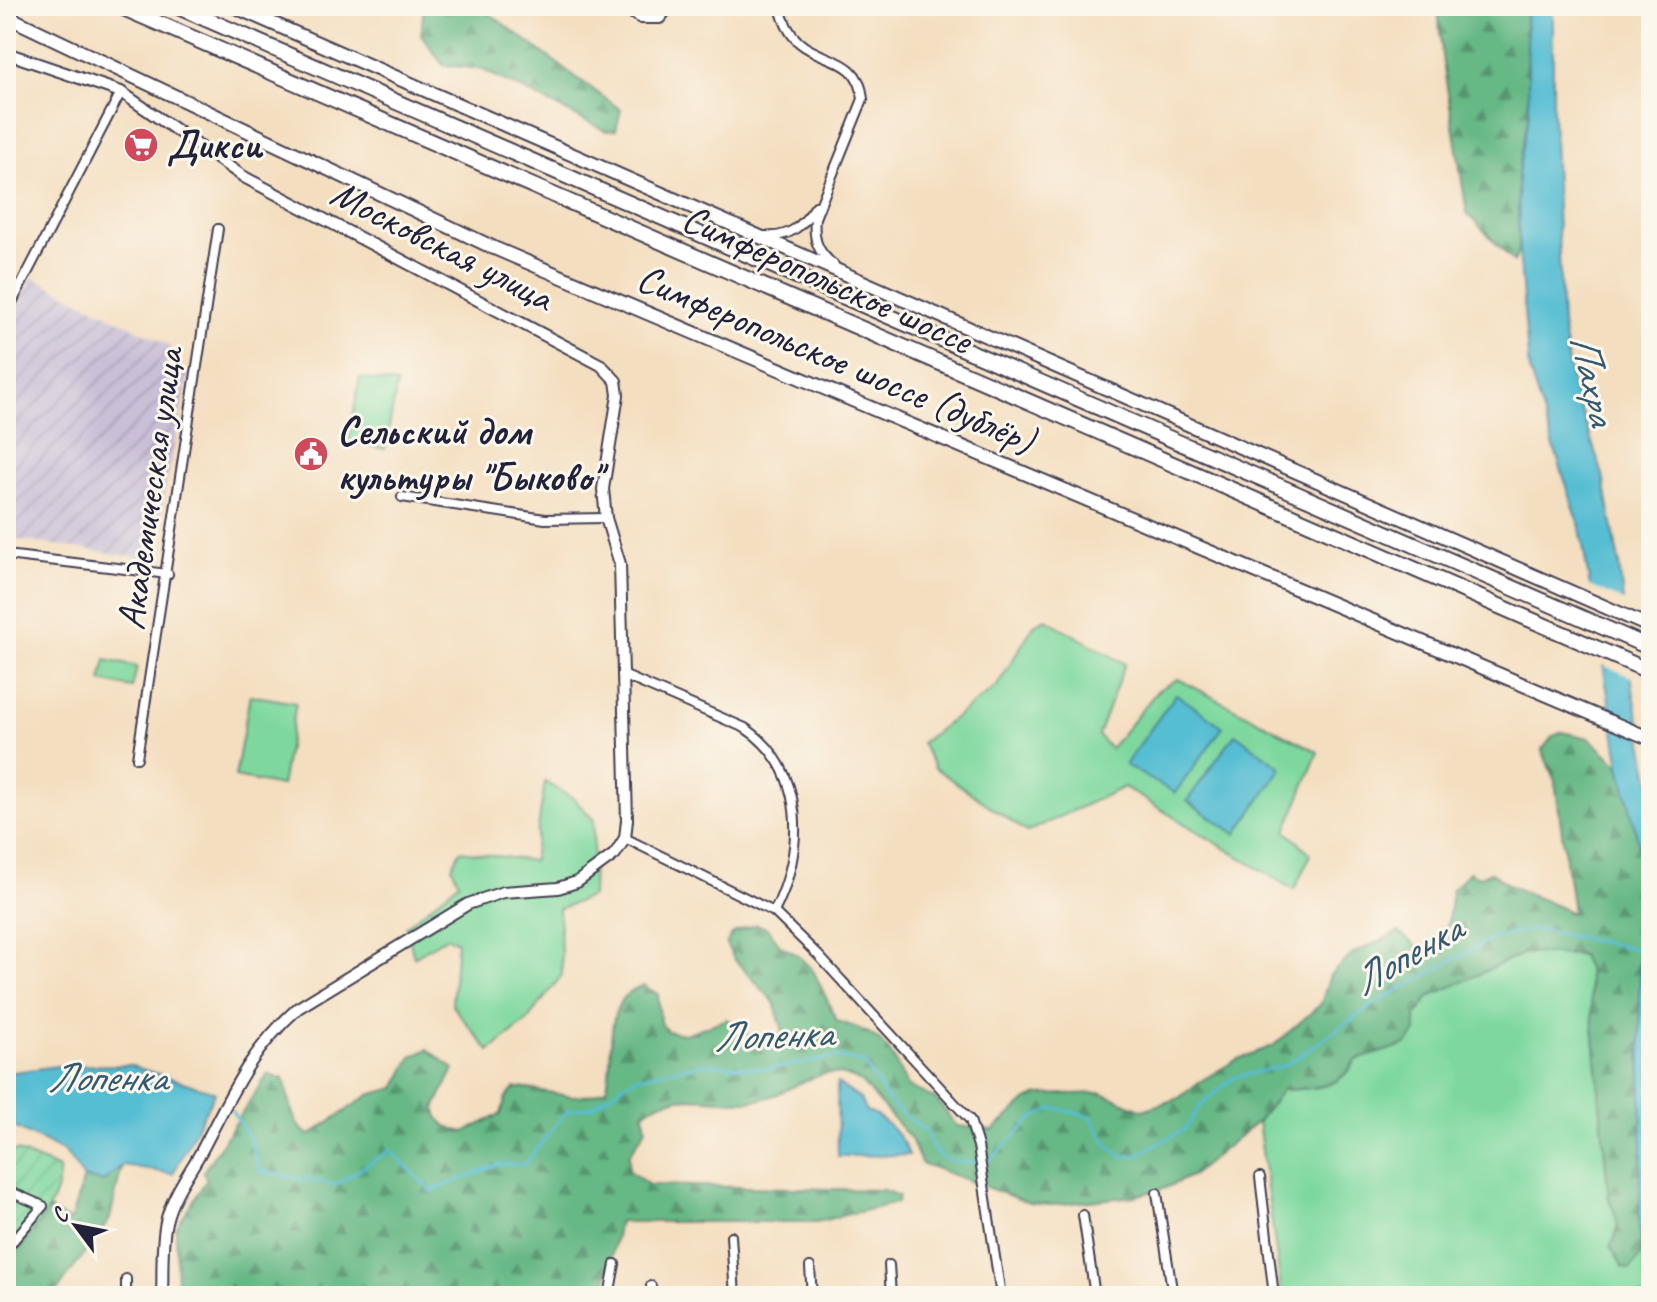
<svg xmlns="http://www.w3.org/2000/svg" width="1657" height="1302" font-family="Caveat,sans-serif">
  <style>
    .industrial { fill: url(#industrial-furrows) }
    .grass { fill: #7ed89e; stroke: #507d6c; stroke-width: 2 }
    .forest { fill: url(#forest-firs); stroke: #446d60; stroke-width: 2 }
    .garden { fill: url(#garden-furrows); stroke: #507d6c; stroke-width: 2 }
    .water { fill: #56bed3; stroke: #3c7087; stroke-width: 2 }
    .pier { fill: #f4dec0 }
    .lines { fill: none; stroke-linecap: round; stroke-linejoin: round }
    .stream { stroke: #56bed3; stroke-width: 3 }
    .minor-casing { stroke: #423e4f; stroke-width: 12 }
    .tertiary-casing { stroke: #423e4f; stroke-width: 14 }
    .primary-casing { stroke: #423e4f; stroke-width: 16 }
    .motorway-casing { stroke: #423e4f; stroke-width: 18 }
    .minor { stroke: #fff; stroke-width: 8 }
    .tertiary { stroke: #fff; stroke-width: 10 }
    .primary { stroke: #fff; stroke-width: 12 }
    .motorway { stroke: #fff; stroke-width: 14 }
    .labels { text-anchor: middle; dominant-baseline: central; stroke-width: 6; stroke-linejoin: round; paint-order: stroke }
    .poi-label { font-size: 40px; font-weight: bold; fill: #22223b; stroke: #fbf7ec; text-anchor: start }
    .street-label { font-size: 40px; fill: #22223b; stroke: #fbf7ec }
    .water-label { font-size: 42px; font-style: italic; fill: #345970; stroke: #fbf7ec }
  </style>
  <defs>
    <pattern id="industrial-furrows" width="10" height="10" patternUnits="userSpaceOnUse" patternTransform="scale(2)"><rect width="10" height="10" fill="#c9bfd7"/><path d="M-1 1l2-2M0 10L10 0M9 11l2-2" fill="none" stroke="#aca4b9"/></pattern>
    <pattern id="forest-firs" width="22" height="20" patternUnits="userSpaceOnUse" patternTransform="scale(2)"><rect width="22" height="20" fill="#66b885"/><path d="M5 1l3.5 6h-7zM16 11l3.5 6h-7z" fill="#54956e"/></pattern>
    <pattern id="garden-furrows" width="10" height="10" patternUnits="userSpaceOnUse" patternTransform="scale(2)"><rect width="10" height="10" fill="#7ed89e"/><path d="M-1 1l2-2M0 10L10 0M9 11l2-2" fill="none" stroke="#6db989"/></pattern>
  </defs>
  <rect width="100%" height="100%" fill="#fbf7ec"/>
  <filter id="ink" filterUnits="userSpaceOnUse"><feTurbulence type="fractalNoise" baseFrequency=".0125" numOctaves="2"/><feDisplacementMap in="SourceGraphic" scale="16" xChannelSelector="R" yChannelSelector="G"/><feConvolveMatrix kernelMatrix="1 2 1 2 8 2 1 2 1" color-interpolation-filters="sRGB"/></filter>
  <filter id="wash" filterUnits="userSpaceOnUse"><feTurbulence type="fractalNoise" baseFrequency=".006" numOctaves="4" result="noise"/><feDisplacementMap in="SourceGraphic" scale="32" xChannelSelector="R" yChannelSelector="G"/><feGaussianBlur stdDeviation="1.8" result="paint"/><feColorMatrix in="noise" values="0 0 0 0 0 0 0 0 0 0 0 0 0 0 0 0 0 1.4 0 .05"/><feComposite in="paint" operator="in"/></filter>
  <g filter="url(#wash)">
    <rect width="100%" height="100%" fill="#f4dec0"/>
    <path class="industrial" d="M32,277L165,343L170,347L167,370L189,373L152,553L144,558L6,538V329Z"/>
    <path class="grass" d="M360,378L397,384L385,449L348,442Z
      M1046,619L1125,664L1098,735L1110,749L1158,690L1178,679L1318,752L1286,831L1311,854L1294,890L1124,787L1027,832L935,768L921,743L997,686L1034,625Z
      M106,660L137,667L132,688L101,681Z
      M250,695L296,703L281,786L235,777Z
      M545,782L573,798L594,820L592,896L559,909L562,975L526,1022L489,1051L452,1005L457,942L447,937L414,957L406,926L459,883L452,867L460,851L533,861Z
      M1524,953L1581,955L1588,971L1609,1199L1619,1222L1615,1239L1630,1269L1645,1249L1648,1296H1282L1258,1121L1281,1090C1313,1088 1339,1091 1356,1060L1407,1044L1416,1032V1016L1429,997Z"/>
    <path class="forest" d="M424,6H479L621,110L616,130L606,131L481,69L443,65L421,34Z
      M1438,6H1526L1529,113L1518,174L1519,250L1514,262L1467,213L1442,56Z
      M1562,732L1589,738L1620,766L1646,874L1639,939L1642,1147L1639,1225L1645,1249L1630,1269L1623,1267L1610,1246C1623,1229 1617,1218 1609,1199L1588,971L1581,955L1524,953L1429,997L1416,1016V1032L1407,1044L1356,1060C1339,1090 1313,1088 1282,1090L1258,1121L1193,1175L1165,1188L1135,1196L1052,1205L1029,1203L921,1163L911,1139L862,1083C854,1077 837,1072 827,1074C803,1077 781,1097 757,1100C719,1106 677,1085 644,1113L646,1129L629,1155V1171L649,1185L883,1190L899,1196L897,1203L816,1222H619L603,1296H177L176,1228L207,1179L203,1172L268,1074L284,1079C289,1097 291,1127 310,1135L369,1095L395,1088L412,1057L428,1049L454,1069L435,1108C438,1124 450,1130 465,1132L501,1114L506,1097L515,1088C546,1087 574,1106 606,1089C617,1058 598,997 644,986L658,994L660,1022L667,1031L685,1034L727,1019L755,1040L772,1046L783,1031L774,1002L734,959L726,944L733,933L756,924L767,928L781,946L798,955L814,972L837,1021C882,1035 888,1043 907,1086L936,1099L957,1126L993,1130L1027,1100L1038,1095L1102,1093L1143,1110L1179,1098L1199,1082L1238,1059L1273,1046L1321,1004L1330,975L1354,953L1399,932L1417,947H1430L1448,922L1452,890L1469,872L1479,877L1491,872L1510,886L1573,913L1555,781L1542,750L1553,736Z
      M122,1165L110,1219L53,1296H6V1266L49,1209L70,1221L84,1178L103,1182Z"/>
    <path class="garden" d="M17,1151L59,1169C61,1206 26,1239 6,1266V1153Z"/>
    <path class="water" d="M1526,6H1553V116L1562,325L1572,383L1603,475L1618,556L1633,689L1651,783V1296H1648L1639,1225L1642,1147L1639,939L1646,874L1620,766L1580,527L1529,370L1519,250L1518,174L1529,113Z
      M1176,694L1223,727L1175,793L1125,765Z
      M1235,734L1282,768L1236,834L1187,801Z
      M129,1065L215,1092L173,1174L123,1165L103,1182L84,1178L65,1152L6,1123V1073L57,1066Z
      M837,1083L860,1099L866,1111C883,1116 903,1137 909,1155L838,1156Z"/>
    <path class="pier" d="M1587,585L1628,603L1636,679L1601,664Z"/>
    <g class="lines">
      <path class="stream" d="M232,1111L251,1141L259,1171L336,1185L390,1150L431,1191L500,1164L524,1165L567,1111L593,1106L636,1077L705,1064L768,1069L838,1057L864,1063L893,1106L928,1133C931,1165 963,1164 989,1161L1033,1118L1054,1108L1090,1116L1109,1147L1122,1156H1135L1185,1129L1200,1106L1233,1078L1286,1065L1374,1004L1494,937L1537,929L1651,952"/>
    </g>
  </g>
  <g filter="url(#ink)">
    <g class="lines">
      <g class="minor-casing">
        <path id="minor" d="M619,6L641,19H660L671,6
          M780,6C794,75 858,41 863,99L815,218C813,239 817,252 834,265
          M766,236C790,238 803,225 816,206
          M6,314L121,92
          M402,497L545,519L606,518
          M6,555L168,574
          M623,675L745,728C807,769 805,852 774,912
          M137,758L218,229
          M625,838L774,912L818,955L970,1120L978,1146L1001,1296
          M1260,1177L1274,1296
          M6,1190L43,1206L6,1249
          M1157,1193L1173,1296
          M1083,1215L1095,1296
          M731,1236L735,1296
          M889,1265L891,1296
          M810,1267L812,1296
          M651,1286L652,1296
          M126,1296V1279
          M609,1296L615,1264"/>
      </g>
      <g class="tertiary-casing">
        <path id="tertiary" d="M6,53L121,92L244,177L601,365L616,381L618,395L603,489L606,518L620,564L627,820L625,838L615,854L577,882L558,888L503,892L468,904L298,1008C249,1052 232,1093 202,1150C189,1174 172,1195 166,1222C161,1245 163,1272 162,1296"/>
      </g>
      <g class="primary-casing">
        <path id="primary" d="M233,6L1651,627
          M6,16L494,248L1651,739"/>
      </g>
      <g class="motorway-casing">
        <path id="motorway" d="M119,6L1651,672
          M176,6L1651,648"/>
      </g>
      <use href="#minor" class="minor"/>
      <use href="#tertiary" class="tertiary"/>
      <use href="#primary" class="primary"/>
      <use href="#motorway" class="motorway"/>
    </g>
  </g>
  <defs>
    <g id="supermarket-disc" transform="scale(1.8)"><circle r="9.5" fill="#d1495b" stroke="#fbf7ec"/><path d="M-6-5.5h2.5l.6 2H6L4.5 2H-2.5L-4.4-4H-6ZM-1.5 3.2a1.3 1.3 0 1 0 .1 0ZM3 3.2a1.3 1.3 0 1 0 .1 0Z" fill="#fff"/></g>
    <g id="civic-disc" transform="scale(1.8)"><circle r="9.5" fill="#d1495b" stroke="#fbf7ec"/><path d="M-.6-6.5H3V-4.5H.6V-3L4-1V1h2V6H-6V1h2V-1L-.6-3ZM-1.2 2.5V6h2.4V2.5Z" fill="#fff"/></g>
  </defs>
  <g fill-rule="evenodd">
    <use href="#supermarket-disc" x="141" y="145"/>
    <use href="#civic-disc" x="311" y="454"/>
  </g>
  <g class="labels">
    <g class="poi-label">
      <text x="167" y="145">Дикси</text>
      <text x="337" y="431">Сельский дом<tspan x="337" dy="46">культуры "Быково"</tspan></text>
    </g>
    <g class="street-label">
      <text transform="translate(442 245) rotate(27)">Московская улица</text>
      <text transform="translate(827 279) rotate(24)">Симферопольское шоссе</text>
      <text transform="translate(836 359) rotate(23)">Симферопольское шоссе (дублёр)</text>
      <text transform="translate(150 489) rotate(-82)">Академическая улица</text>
    </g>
    <g class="water-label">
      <text transform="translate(1593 379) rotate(77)">Пахра</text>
      <text transform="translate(1407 955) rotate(-30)">Лопенка</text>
      <text transform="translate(773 1035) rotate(-2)">Лопенка</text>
      <text x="107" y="1077">Лопенка</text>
    </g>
  </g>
  <rect width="1657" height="1302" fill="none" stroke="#fbf7ec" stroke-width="32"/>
  <g transform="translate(76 1226) rotate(302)" stroke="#fbf7ec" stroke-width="6" paint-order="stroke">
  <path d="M0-6L14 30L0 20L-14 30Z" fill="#22223b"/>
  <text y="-12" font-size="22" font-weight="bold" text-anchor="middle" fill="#22223b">С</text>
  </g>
</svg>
